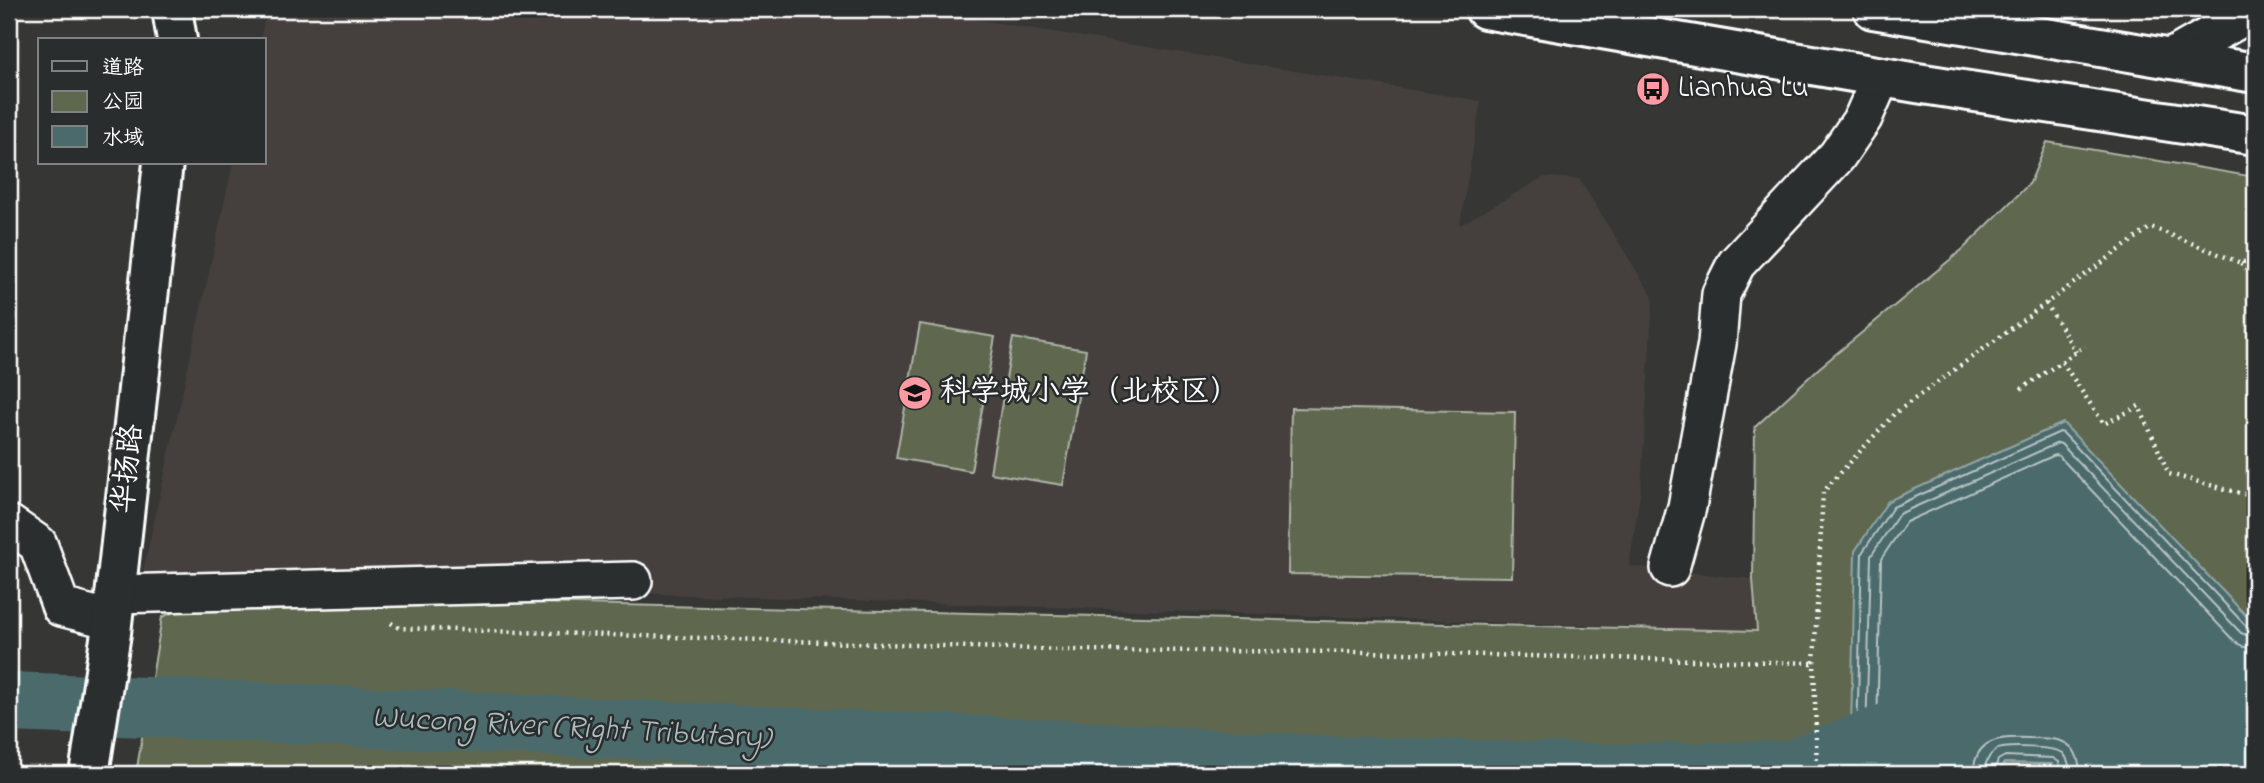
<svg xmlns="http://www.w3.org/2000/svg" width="2264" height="783" font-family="'Indie Flower','LXGW WenKai TC',sans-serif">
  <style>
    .built { fill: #44413c }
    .green { fill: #5e684f; stroke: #aeb4a7; stroke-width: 2 }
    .water { fill: #4b6a6c; stroke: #93a6a7; stroke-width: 2 }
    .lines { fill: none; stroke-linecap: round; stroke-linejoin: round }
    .shore { stroke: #b7c3c4; stroke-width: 2 }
    .river { stroke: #4b6a6c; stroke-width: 60 }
    .street-casing { stroke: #fff; stroke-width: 42 }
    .secondary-casing { stroke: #fff; stroke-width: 44 }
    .path { stroke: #fff; stroke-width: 4.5; stroke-dasharray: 2 5; stroke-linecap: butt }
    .street { stroke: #2a2d2e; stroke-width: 37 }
    .secondary { stroke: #2a2d2e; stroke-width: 38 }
    .labels { text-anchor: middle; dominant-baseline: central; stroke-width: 5; stroke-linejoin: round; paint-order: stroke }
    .poi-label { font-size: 30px; fill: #fff; stroke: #2a2d2e; text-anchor: start }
    .street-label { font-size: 30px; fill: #fff; stroke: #2a2d2e }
    .water-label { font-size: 32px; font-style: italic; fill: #aebcbd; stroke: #2a2d2e }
  </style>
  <rect width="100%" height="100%" fill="#363634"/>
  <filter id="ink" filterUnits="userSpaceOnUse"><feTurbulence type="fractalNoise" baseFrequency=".0143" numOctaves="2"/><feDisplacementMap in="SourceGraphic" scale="14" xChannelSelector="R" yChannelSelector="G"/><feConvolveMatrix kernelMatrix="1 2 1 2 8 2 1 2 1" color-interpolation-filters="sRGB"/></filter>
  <g filter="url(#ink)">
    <path class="built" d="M267,9H911L1481,101L1460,225L1544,177L1579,179L1653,297L1641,488L1629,566L1753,579L1757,631L633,593L632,568L143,572L233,163H264V40H260Z"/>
    <path class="green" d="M2047,142L2255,177V774H136L162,617L193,604L354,599L1757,631L1753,579L1755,427L1819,368L1963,249L2030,183Z
      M920,324L995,337L971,471L896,458Z
      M1013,338L1086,350L1063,485L990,473Z
      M1291,408L1515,412L1512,577L1288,574Z"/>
    <path class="water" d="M2063,423L2255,625V774H2055L2052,764L2004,763L1998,774H1850L1855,551L1888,501Z"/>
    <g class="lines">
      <path class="shore" d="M1856,774L1862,553L1893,507L2060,432L2063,433L2247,627L2255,629
        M1865,774L1871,556L1899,514L2058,443L2061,444L2241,633L2255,638
        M1876,774L1881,559L1906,522L2055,455L2059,456L2234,641L2244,647L2255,649
        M1973,774C1975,737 2001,737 2030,738C2058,738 2079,739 2080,774
        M1984,774C1984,766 1988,755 1996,750C2005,745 2055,747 2063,753C2068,759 2070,767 2070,774
        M1993,774L1998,760L2005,756L2053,758L2059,762L2061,774"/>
      <path class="river" d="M9,702L147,707L1044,749L1332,766L1607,774L1787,771L1926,719"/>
      <g class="street-casing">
        <path id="street" d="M2169,59L2255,10
          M9,524L38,544L61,607L112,620
          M1670,568L1687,507L1717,344L1721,294L1736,264L1837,156L1863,118L1881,77
          M115,594L633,581"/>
      </g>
      <g class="secondary-casing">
        <path id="secondary" d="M172,9L177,40
          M1485,9L1917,83L2255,135
          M1873,9L2255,73
          M89,774L111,633L163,163"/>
      </g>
      <path class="path" d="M2241,263L2255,278
        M2046,303L2076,352
        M2062,362L2104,424L2139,406L2169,474L2255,497
        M2021,389L2085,346
        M2253,460L2255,466
        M391,623L399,628L1064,650L1365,652L1814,663
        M1817,774L1814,663L1823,492L1895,413L2151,227L2241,263L2255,258"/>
      <use href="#street" class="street"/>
      <use href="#secondary" class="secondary"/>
    </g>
  </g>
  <defs>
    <g id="bus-disc" transform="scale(1.75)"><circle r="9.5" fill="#ff9aa2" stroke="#2a2d2e"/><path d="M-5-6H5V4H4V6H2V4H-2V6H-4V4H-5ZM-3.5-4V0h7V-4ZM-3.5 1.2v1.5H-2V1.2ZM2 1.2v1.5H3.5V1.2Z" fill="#111"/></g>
    <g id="school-disc" transform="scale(1.75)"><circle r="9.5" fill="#ff9aa2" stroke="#2a2d2e"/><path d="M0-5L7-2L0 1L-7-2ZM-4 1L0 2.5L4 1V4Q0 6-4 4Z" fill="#111"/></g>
  </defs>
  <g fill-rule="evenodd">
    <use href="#bus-disc" x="1653" y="89"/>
    <use href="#school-disc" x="915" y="393"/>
  </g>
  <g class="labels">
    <g class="poi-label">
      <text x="1678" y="89">Lianhua Lu</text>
      <text x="940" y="393">科学城小学（北校区）</text>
    </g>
    <g class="street-label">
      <text transform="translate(129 469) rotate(-84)">华扬路</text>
    </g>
    <g class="water-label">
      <text transform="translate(571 729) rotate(3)">Wucong River (Right Tributary)</text>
    </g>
  </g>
  <rect width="2264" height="783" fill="none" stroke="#2a2d2e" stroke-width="35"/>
  <rect x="18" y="18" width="2229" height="748" fill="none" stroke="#fff" stroke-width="2.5" filter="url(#ink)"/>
  <rect x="38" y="38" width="228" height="126" fill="#2a2d2e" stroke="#7f8182" stroke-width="2"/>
  <rect x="52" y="61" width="35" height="10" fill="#2a2d2e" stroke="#7f8182" stroke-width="2"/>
  <text x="102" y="74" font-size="21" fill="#ffffff">道路</text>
  <rect x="52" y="91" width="35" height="21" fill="#5e684f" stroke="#7f8182" stroke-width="2"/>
  <text x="102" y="108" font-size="21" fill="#ffffff">公园</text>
  <rect x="52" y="126" width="35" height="21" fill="#4b6a6c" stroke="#7f8182" stroke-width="2"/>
  <text x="102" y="144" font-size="21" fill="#ffffff">水域</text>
</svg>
